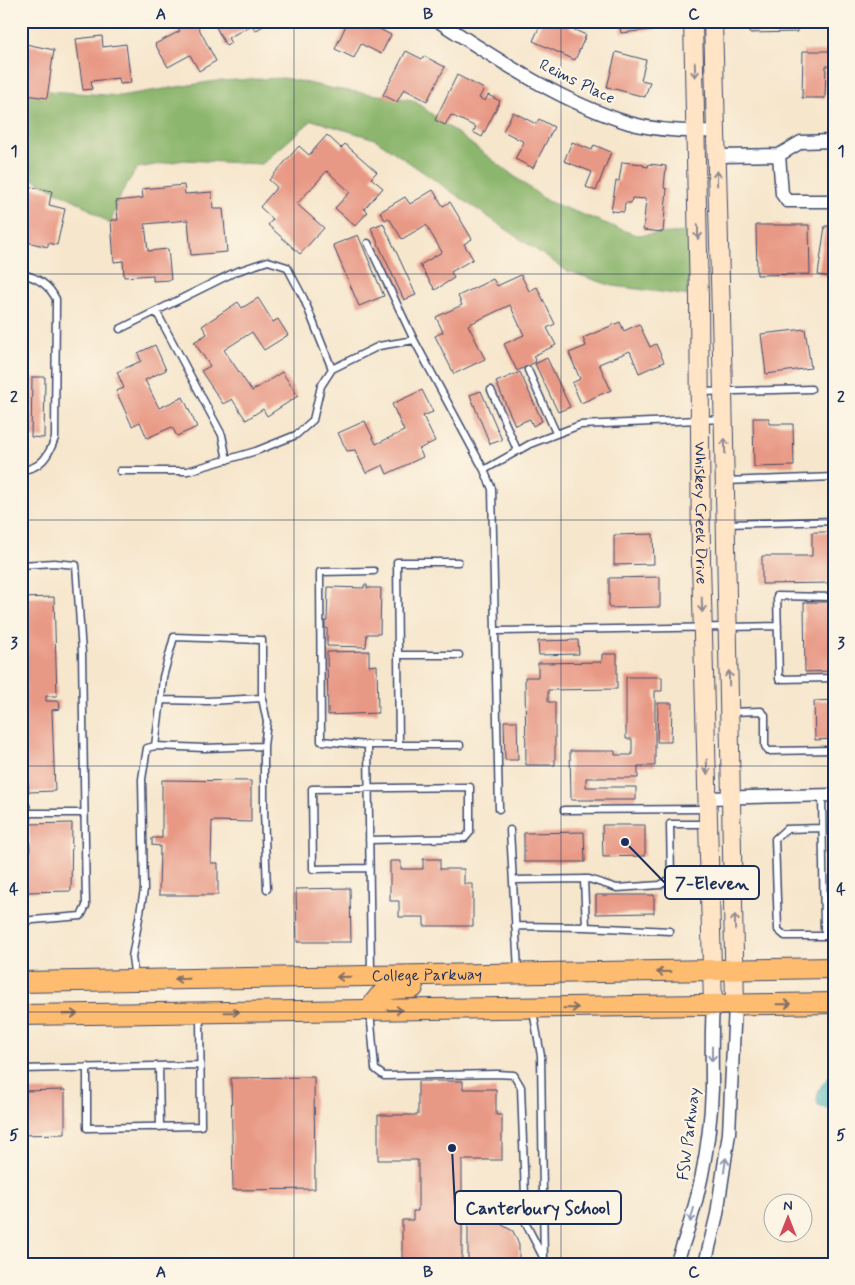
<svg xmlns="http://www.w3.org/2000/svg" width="855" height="1285" font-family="Mynerve,sans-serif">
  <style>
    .forest { fill: #8cb66d; stroke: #547266 }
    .water { fill: #42b2bb; stroke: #2e708c }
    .building { fill: #e89985 }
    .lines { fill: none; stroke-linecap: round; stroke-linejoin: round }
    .lane-casing { stroke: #3c4a6e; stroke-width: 9 }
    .street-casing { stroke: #3c4a6e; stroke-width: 15 }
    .secondary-casing { stroke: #3c4a6e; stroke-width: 20 }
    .primary-casing { stroke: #3c4a6e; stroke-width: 22 }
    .lane { stroke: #fff; stroke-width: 6 }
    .street { stroke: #fff; stroke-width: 12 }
    .secondary { stroke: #ffe4c6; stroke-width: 18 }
    .primary { stroke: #febc70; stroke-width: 20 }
    .oneway { stroke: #8d8a92 }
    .oneway2 { stroke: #816e66 }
    .oneway3 { stroke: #8d97ae }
    .grid { fill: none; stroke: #1b2f5e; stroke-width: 1; stroke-opacity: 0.55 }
    .labels { text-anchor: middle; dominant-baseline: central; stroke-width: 4.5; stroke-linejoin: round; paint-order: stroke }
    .street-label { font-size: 16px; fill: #1b2f5e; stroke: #fcf5e5 }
    .leader { fill: none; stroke: #1b2f5e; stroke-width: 2 }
    .callout-dot { fill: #1b2f5e; stroke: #fcf5e5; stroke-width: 2 }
    .callout { fill: #fcf5e5; stroke: #1b2f5e; stroke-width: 2 }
    .callout-label { font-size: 18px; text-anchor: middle; font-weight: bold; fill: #1b2f5e }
    .neatline { fill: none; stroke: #1b2f5e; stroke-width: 2 }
    .grid-label { font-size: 16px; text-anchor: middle; font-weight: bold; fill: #1b2f5e }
  </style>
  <rect width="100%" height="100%" fill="#fcf5e5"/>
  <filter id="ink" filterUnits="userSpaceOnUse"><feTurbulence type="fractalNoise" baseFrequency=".02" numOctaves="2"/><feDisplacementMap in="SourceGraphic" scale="10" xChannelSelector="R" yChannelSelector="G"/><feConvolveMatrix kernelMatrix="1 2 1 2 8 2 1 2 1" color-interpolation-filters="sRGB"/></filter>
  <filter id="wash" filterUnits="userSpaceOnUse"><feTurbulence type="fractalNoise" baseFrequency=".0096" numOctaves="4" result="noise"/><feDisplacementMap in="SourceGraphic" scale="20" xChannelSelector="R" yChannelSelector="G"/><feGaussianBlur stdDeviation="1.12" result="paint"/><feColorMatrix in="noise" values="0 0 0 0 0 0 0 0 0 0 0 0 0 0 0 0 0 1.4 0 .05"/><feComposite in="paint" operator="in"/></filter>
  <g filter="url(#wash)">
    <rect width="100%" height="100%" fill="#f6e6cc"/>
    <path class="forest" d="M284,78L335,89L413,100L547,201L636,235L690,232L691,296L613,286L567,271L375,139L312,120L262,164L184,160L137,168L122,192L110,224L80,203L21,173V89L119,96L216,81Z"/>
    <path class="water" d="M834,1071V1111L818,1106C814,1091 824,1082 834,1071Z"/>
    <g id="blocks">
      <path class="building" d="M186,21H195L216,61L199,71L190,55L168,67L155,44L180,31L177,26Z
        M213,21H266L268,23L255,31L252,25L228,38L231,43L226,46Z
        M348,21H371L370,24L391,35L381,54L361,44L354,58L335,49Z
        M542,21H570L568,27L586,35L575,60L533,41Z
        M619,21H658V29L621,33Z
        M749,21H797V32L749,33Z
        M102,36L103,47L126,44L131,83L120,84L119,78L91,81L92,89L83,90L76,39Z
        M21,43L54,50L47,98L26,95L29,76L21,75Z
        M406,51L422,59L424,56L445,67L427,101L404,89L397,102L383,95Z
        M803,51H834V66H826L825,98H802Z
        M616,52L646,60L641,80L650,82L645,97L607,87Z
        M457,75L484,89L479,98L485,101L488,95L500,101L482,137L473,132L476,127L451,115L445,125L435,120Z
        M513,112L536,124L539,119L554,127L533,168L515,159L524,142L503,131Z
        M327,135L341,148L345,144L377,172L371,178L383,188L364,209L368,212L355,226L335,208L350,192L327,171L297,204L324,228L300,254L268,225L273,219L260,207L277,187L269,180L299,146L309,155Z
        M572,142L592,150L594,145L611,152L596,191L586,187L592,172L564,161Z
        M622,162L643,164V166L648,167L649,164L666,166L664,188L667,189L663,232L643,230L646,199L632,198L631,203H625L624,212L611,211L616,181H619Z
        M21,185L52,191L49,205L65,209L57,245L48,243V247L23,241L24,233L21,232Z
        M184,185L185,194L212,192L213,209H223L227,252L191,255L188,220L145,224L148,251L168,249L171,280L153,281V275L124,277L123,261L114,262L111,220H118L116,201L143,198L142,189Z
        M433,190L443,206L450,202L472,239L464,244L473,259L451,272L454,278L435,290L420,265L442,252L426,225L402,239L389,218L385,220L380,212L405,197L410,204Z
        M383,223L416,295L404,300L371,228Z
        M756,225H809L810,274L757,275Z
        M825,226L834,227V277L818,275Z
        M358,235L384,296L359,306L333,245Z
        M521,275L529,291L537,287L555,324L547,328L556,345L533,356L536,362L517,371L504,344L524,335L510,305L468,325L485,359L454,374L435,336L443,332L436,317L462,305L458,296L493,279L497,286Z
        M258,298L273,322L278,319L288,335L264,350L252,332L224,350L252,391L282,372L298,396L267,416L263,409L246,420L232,399L223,404L201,371L210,366L194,342L207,334L202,326L238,302L242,308Z
        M21,316H25V340H21Z
        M620,322L624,331L639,324L650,347L656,344L664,362L639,373L630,351L599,364L611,390L581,403L572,383L580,379L569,353L586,346L583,338Z
        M805,329L811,368L766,374L761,334Z
        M155,345L166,370L145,380L159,408L183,397L197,427L177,436L172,427L147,438L140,422L132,426L116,391L124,388L117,372L141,361L138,353Z
        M547,358L570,407L558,412L535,364Z
        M520,372L542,421L533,426L530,419L515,425L496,382Z
        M32,377H45L44,438L31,437Z
        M422,390L433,412L423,416L435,441L419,449L423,457L387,474L383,465L366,473L355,450L347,451L338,433L365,421L376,444L404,431L392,404Z
        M481,391L502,440L490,444L470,395Z
        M21,413H24V438H21Z
        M753,418H769V424H793L794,466L754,467Z
        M812,532H834V583L762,584V556H812Z
        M653,534L654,564L614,565V535Z
        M660,577V607L609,608V578Z
        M364,585H367V588H381L380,634H367L366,647L327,646V628H325V621H327L328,587L364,588Z
        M54,597L57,696H46V701H59L60,709L52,710L55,791L29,792L28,782H21V598Z
        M804,602H834V671L805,672Z
        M578,640L579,654L539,655L538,641Z
        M369,651V666L377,665L378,713L328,715L327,652Z
        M602,654H617V689L548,690V702H555V765H526L525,677H538V663L602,662Z
        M626,677H662V691H655V766H638V778H586V787H636V800H571L570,751H615V755H632V739H626Z
        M834,700V739L815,740L814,701Z
        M658,703H672L671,742H657Z
        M504,721H517L518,760H505Z
        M162,780L251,781V822L212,821L211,863H218V895H159L160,846L152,845V838H162Z
        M72,823L71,891L26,892V853H30L29,824Z
        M602,825H645V856L603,857Z
        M584,832L585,862H524V833Z
        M423,859H440V869H464V884H473V926H424V917H399V901H390V861H401V869H423Z
        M350,888L351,942H297L296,889Z
        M596,895H654V913L596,914Z
        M314,1077L315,1189L233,1190L231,1078Z
        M418,1081H463V1089H496V1115H502V1160H462V1211H467V1215H502V1225L513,1231L519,1245V1263L468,1264V1220H462V1264H402V1220H413V1211H418V1160H378V1115H418Z
        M65,1090V1134L21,1135V1091Z"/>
    </g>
  </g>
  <g filter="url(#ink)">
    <use href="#blocks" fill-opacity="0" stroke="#3c4a6e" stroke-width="1"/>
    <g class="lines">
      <g class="lane-casing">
        <path id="lane" d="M368,243L414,340
          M21,274C37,277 49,285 56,299L55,438C49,455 41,469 21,470
          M156,311L222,435L227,460
          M120,329L235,272L268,261L287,267L304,299L332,369
          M528,370L556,433
          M491,390L517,450
          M701,392L811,389
          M484,470L492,489L495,631L778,626
          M120,471H188L256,451L296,435L313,420L321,386L332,369L379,346L414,340L484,470L530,444L580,425L723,419
          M726,481L834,477
          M728,524L834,521
          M21,565L54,563L76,565L82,653L86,906L81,916L21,921
          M834,597L777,596L779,679L834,678
          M495,631L499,809
          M398,655H459
          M161,700L163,677L174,637L262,640V698
          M731,712L761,711L765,715V746L768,751L834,750
          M368,745H460
          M399,745L397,562H458
          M264,746V811L267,889
          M822,795L824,929L828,936L834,935
          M21,796C29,808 31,821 21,833
          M564,810L705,809
          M28,813H84
          M822,828L786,829L775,839L778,930L785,936H828
          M510,830L518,970
          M369,840L465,838L470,832V787L312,789L313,869L369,868
          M584,879L586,927L670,931
          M513,880L589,879L617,888L660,885L671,878L670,824H707
          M515,926L586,927
          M371,973L368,745L321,741L320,572L374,571
          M135,979L132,957L144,890L142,779L147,748L155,746L205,748L264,746L267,722L262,698L208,701L161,700L155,746
          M370,1011L375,1069L384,1076L497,1074L514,1075L521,1087L526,1224L544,1259
          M533,1011L541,1056L544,1264
          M159,1066L160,1127
          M87,1067V1128L201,1126L200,1016
          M21,1069L200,1065"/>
      </g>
      <g class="street-casing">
        <path id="street" d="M438,21C498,60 561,102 629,123C658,131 687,132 716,131
          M830,21L834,22
          M779,155L782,194L787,201H834
          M717,156L779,155L801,142L834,141
          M707,798L834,795
          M676,1264C697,1209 710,1148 712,1089C712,1061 711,1033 713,1005
          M705,1264L717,1214L729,1133L735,1005"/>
      </g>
      <g class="secondary-casing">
        <g id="secondary">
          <path id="s1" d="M693,21L699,298L701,562L713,1005"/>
          <path d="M713,21L723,390L735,1005"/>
        </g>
      </g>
      <g class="primary-casing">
        <g id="primary">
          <path id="s2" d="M21,982L834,968"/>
          <path d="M370,1010C381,988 390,988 413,988"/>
          <path d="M21,1015L834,1003"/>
        </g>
      </g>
      <use href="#lane" class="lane"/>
      <use href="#street" class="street"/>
      <use href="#secondary" class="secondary"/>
      <use href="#primary" class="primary"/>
    </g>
    <defs><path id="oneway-shaft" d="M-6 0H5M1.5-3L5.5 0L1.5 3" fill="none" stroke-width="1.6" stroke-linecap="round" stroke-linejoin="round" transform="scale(1.25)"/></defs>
    <g class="oneway">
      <use href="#oneway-shaft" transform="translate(695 70) rotate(89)"/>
      <use href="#oneway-shaft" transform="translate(717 178) rotate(-91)"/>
      <use href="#oneway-shaft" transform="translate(698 232) rotate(89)"/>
      <use href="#oneway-shaft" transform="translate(725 446) rotate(-91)"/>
      <use href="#oneway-shaft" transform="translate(702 605) rotate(88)"/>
      <use href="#oneway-shaft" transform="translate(729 678) rotate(-91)"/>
      <use href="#oneway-shaft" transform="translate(707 767) rotate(88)"/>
      <use href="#oneway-shaft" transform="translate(735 922) rotate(-91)"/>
    </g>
    <g class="oneway2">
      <use href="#oneway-shaft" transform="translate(664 972) rotate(179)"/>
      <use href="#oneway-shaft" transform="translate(344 977) rotate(179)"/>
      <use href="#oneway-shaft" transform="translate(182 979) rotate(179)"/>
      <use href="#oneway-shaft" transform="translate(784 1004) rotate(-1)"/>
      <use href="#oneway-shaft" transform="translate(571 1008) rotate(-1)"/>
      <use href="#oneway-shaft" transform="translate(395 1010)"/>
      <use href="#oneway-shaft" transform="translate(232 1012) rotate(-1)"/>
      <use href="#oneway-shaft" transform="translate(70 1014) rotate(-1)"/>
    </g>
    <g class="oneway3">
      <use href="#oneway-shaft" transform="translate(712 1054) rotate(90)"/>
      <use href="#oneway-shaft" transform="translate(725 1165) rotate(-82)"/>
      <use href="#oneway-shaft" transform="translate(692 1215) rotate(105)"/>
    </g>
  </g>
  <path class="grid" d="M294,21V1264M561,21V1264M21,274H834M21,520H834M21,766H834M21,1012H834"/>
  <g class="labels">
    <g class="street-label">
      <text transform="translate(577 82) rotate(26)">Reims Place</text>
      <text stroke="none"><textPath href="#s1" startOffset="492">Whiskey Creek Drive</textPath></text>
      <text stroke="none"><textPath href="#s2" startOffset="406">College Parkway</textPath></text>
      <text transform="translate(689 1134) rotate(-83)">FSW Parkway</text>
    </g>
  </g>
  <path class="leader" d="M625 842L665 883M452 1148L455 1207"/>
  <g class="callout-dot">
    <circle cx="625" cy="842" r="5"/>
    <circle cx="452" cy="1148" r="5"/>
  </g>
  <g class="callout">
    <rect x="665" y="866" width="94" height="33" rx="5"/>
    <rect x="455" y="1191" width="166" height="33" rx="5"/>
  </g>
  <g class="callout-label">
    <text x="712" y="889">7-Eleven</text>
    <text x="538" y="1214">Canterbury School</text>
  </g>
  <rect width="855" height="1285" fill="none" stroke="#fcf5e5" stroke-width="55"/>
  <g transform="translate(788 1218)"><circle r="24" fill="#fcf5e5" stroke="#a2a6af"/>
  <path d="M0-4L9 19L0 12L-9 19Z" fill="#d1495b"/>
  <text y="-8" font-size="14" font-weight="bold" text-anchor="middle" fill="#1b2f5e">N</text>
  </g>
  <rect x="28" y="28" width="800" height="1230" class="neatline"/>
  <g class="grid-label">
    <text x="161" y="19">A</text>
    <text x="428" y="19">B</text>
    <text x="694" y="19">C</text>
    <text x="14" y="156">1</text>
    <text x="841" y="156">1</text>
    <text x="14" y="402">2</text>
    <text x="841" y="402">2</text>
    <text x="14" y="648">3</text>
    <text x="841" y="648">3</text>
    <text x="14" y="894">4</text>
    <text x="841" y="894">4</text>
    <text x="14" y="1140">5</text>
    <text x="841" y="1140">5</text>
    <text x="161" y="1277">A</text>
    <text x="428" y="1277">B</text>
    <text x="694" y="1277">C</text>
  </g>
</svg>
